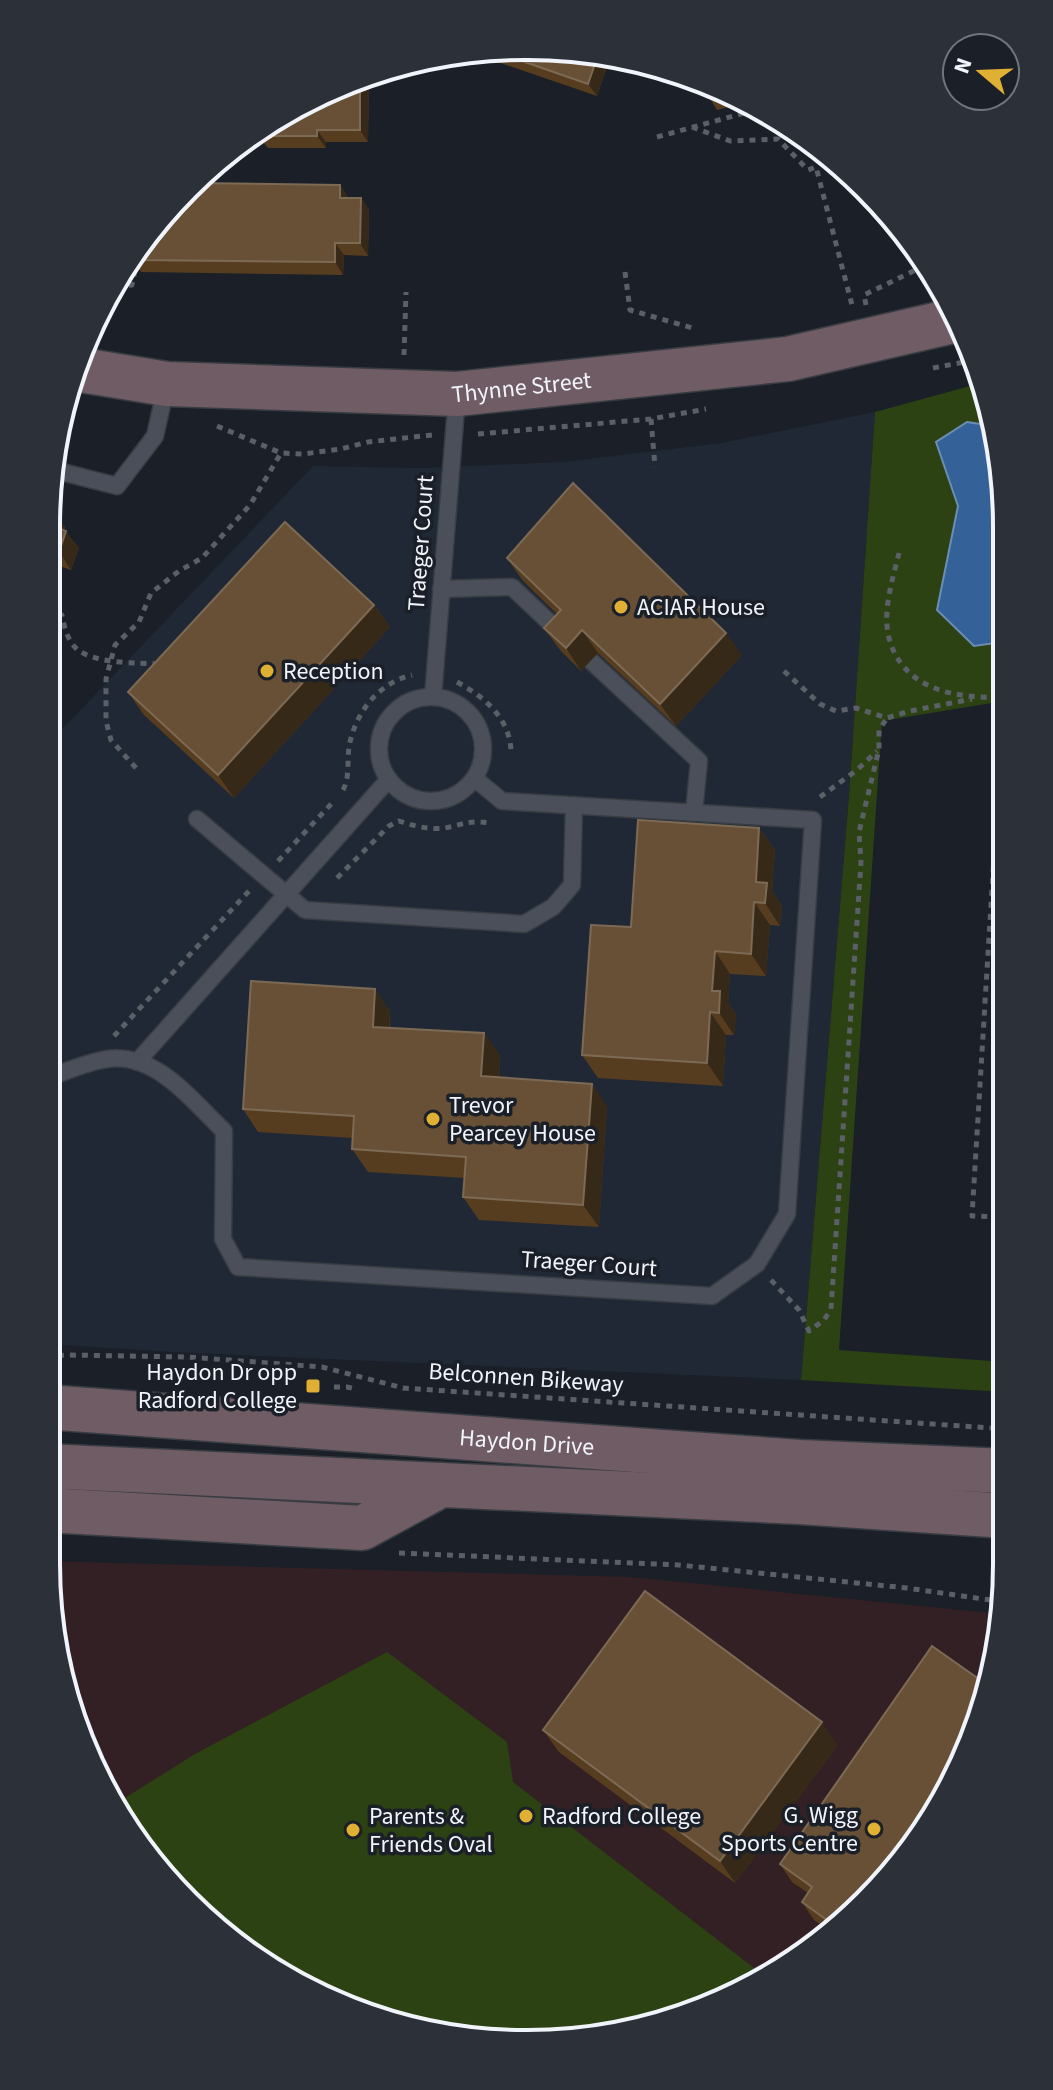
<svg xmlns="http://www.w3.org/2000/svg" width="1053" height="2090" font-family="'Source Sans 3',sans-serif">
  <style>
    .built { fill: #202835 }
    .education { fill: #332024 }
    .green { fill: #2c4213 }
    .water { fill: #336198; stroke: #6c8db5; stroke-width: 2 }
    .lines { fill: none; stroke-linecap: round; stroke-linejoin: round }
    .lane-casing { stroke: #393d43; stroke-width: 19 }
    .secondary-casing { stroke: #393d43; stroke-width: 47 }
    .path { stroke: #5b6068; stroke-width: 5; stroke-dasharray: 6 6; stroke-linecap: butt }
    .lane { stroke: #4a4f59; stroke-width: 16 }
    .secondary { stroke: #705c64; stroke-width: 44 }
    .wall { fill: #573d1f }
    .shaded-wall { fill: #372918 }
    .building { fill: #675036; stroke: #7d6a55; stroke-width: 2 }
    .poi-dot { fill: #e0b034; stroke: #1a1f28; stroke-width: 3 }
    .labels { text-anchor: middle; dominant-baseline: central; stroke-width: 7; stroke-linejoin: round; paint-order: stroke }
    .street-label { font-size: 24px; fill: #f1f4fa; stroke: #1a1f28 }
    .poi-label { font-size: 24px; fill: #f1f4fa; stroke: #1a1f28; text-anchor: start }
    .rim { fill: none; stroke: #f1f4fa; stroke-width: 4 }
  </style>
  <rect width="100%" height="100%" fill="#1a1f28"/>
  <path class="built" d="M875,412L849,796L801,1380L172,1352L46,1344L47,745L313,466L421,468L564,462L721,443Z"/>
  <path class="education" d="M46,1561L630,1577L1001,1614L958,1776L867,1903L739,1994L590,2040L432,2035L286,1979L146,1856L72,1718Z"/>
  <path class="green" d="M981,383L1003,464L1004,701L882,721L839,1350L1005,1362V1392L801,1380L849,796L875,412Z
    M387,1652L507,1742L513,1782L758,1971L759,1980L739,1994L590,2040L432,2035L286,1979L146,1856L117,1803L195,1754Z"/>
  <path class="water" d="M967,422L993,426L1003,464V642L974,646L937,610L958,506L936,442Z"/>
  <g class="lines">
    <g class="lane-casing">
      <path id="lane" d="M54,470L117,486L155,436L166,387
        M441,589L512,587L565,637
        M591,661L699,761L694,812
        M433,697L457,395
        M379 749a52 52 0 1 1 104 0a52 52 0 1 1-104 0Z
        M197,819L305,910L524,924L553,907L572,885L574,805
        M137,1062L389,779
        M46,1075H55C70,1070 86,1063 102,1060C153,1048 191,1100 224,1131L223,1239L238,1267L712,1296L757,1264L787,1214L813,820L502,801L474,778"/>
    </g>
    <g class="secondary-casing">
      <g id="secondary">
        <path id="s1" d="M81,370L167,384L457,394L788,359L957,320"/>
        <path id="s2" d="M46,1407L800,1462L1006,1471"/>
        <path d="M46,1466L799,1502L1006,1516"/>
        <path d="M46,1510L362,1528L441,1485"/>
      </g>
    </g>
    <path class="path" d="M692,127L730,141L778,139L808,170L816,167L852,305
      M657,137L759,109
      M625,272L630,310L696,329
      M117,286L132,285L135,270
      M866,305L864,295L926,265
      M404,355L406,292
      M933,368L975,360
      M651,419L655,467
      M217,426L281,453L303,454L341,449L368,442L432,435
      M478,434L651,419L706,409
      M899,553C893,578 882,611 889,638C903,690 956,699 1004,697
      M47,609L62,615C64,627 68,642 78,650C97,664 138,663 160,664
      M784,671L820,704L836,711L856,708L887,718L910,711L972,699
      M457,682C484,697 509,717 511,750
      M136,768L111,740L106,721V679L115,645L139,622L151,593L179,571L202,558L250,505L281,453
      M343,790C350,777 347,762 349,747C355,713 378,683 412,675
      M820,797L857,770L877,751
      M1004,840L995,839L972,1216L1005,1217
      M278,861L334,801
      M337,878L389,826L399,821C413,826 430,830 445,828C465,824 468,820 490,823
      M47,968L59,979L56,1049
      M114,1036L249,891
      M771,1280L799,1310L809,1331L824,1320L831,1309L861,862L859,832L879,749V730L887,718
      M46,1357L65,1355L188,1357L322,1367L403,1388L1006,1429
      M46,1364L61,1368
      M334,1387H347L356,1389
      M399,1553L679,1565L907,1588L1004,1602"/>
    <use href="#lane" class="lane"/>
    <use href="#secondary" class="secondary"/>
  </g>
  <path class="wall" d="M557,47L609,61L597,96L483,57Z
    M365,76L369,81L368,142H326V148H268L262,141H252Z
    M706,87L739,95L748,102L717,110L709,97Z
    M196,183L340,185L348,198H361L369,210L368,256L344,255L343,275L141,272L135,263Z
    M47,508L65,527L64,530L79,548L71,570L51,563L47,575Z
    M507,558L742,655L676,726L598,653L581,671L560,650L544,628L557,614L523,581Z
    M374,605L390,627L234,798L144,715L128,692Z
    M759,828L775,850L772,891L782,906L780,926L770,925L766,976L730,974L728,1003L736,1014L734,1035H726L723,1086L598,1078L582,1055Z
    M375,989L390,1012V1028L484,1033L500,1056L499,1078L607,1106L599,1227L479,1220L463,1197L465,1178L368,1172L352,1149L353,1138L258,1132L243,1109Z
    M543,1730L838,1745L735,1883L559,1752Z
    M780,1864L867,1903L829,1930L814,1920L802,1902L808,1893L792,1882Z"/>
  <path class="shaded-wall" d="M597,58L609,61L597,96L588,84Z
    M365,76L369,81L368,142L360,130V78Z
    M317,130L326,142V148L317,136Z
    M340,185L348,197V210L340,198Z
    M361,198L369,210L368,256L360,243Z
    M335,243L344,255L343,275L335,262Z
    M52,510L65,527L59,542L47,524Z
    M66,531L79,548L71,570L59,552Z
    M47,557L51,563L47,575Z
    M374,605L390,627L234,798L218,775Z
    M582,630L598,653L581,671L566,648Z
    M726,633L742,655L676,726L660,704Z
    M759,828L775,850L772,891L782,906L780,926L765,903L756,882Z
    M754,902L770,925L766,976L751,954Z
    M715,951L730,974L728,1003L736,1014L734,1035L719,1013L712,991Z
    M375,989L390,1012L388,1049L373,1027Z
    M710,1012L726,1035L723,1086L707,1063Z
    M484,1033L500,1056L497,1099L481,1076Z
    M592,1084L607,1106L599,1227L583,1205Z
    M822,1722L838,1745L735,1883L720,1861Z"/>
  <path class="building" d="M557,47L597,58L588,84L502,54Z
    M360,78V130H317V136H260Z
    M706,87L728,93L709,97Z
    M196,183L340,185V198H361L360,243H335V262L137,260Z
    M573,483L726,633L660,704L582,630L566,648L544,628L561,610L507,558Z
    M47,508L52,510L47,524Z
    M285,522L374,605L218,775L128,692Z
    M47,524L66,531L59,552L47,548Z
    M638,820L759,828L756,882L767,883L765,903L754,902L751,954L715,951L712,991H720L719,1013L710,1012L707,1063L582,1055L591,925L631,927Z
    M251,981L375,989L373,1027L484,1033L481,1076L592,1084L583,1205L463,1197L466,1157L352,1149L354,1116L243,1109Z
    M645,1591L822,1722L720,1861L543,1730Z
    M932,1646L983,1682L958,1776L867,1903L835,1926L802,1902L812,1887L780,1864Z"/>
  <g class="poi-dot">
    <circle cx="621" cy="607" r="8"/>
    <circle cx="267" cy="671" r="8"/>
    <circle cx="433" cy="1119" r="8"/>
    <rect x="305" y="1378" width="16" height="16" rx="4"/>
    <circle cx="526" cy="1816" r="8"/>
    <circle cx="874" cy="1829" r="8"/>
    <circle cx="353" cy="1830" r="8"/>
  </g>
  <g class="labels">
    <g class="street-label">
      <text stroke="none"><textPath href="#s1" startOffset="442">Thynne Street</textPath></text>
      <text transform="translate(421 543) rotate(-86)">Traeger Court</text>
      <text transform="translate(589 1264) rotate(4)">Traeger Court</text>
      <text transform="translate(526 1378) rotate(4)">Belconnen Bikeway</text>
      <text stroke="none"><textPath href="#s2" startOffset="482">Haydon Drive</textPath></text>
    </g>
    <g class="poi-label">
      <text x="637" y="607">ACIAR House</text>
      <text x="283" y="671">Reception</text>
      <text x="449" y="1105">Trevor<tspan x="449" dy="28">Pearcey House</tspan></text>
      <text x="297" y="1372" text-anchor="end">Haydon Dr opp<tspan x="297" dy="28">Radford College</tspan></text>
      <text x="858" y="1815" text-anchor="end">G. Wigg<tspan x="858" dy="28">Sports Centre</tspan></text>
      <text x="369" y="1816">Parents &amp;<tspan x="369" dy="28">Friends Oval</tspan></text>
      <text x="542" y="1816">Radford College</text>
    </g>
  </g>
  <path d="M0 0H1053V2090H0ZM526 60H527A466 466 0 0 1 993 526V1564A466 466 0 0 1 527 2030H526A466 466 0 0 1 60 1564V526A466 466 0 0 1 526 60Z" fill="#2b3039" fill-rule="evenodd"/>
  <path class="rim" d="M526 60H527A466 466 0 0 1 993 526V1564A466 466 0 0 1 527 2030H526A466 466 0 0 1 60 1564V526A466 466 0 0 1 526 60Z"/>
  <g transform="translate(981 72) rotate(289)"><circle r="38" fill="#1a1f28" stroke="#70747c" stroke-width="2"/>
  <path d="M0-6L14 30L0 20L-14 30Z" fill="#e0b034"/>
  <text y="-12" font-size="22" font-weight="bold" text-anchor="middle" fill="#f1f4fa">N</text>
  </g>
</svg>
